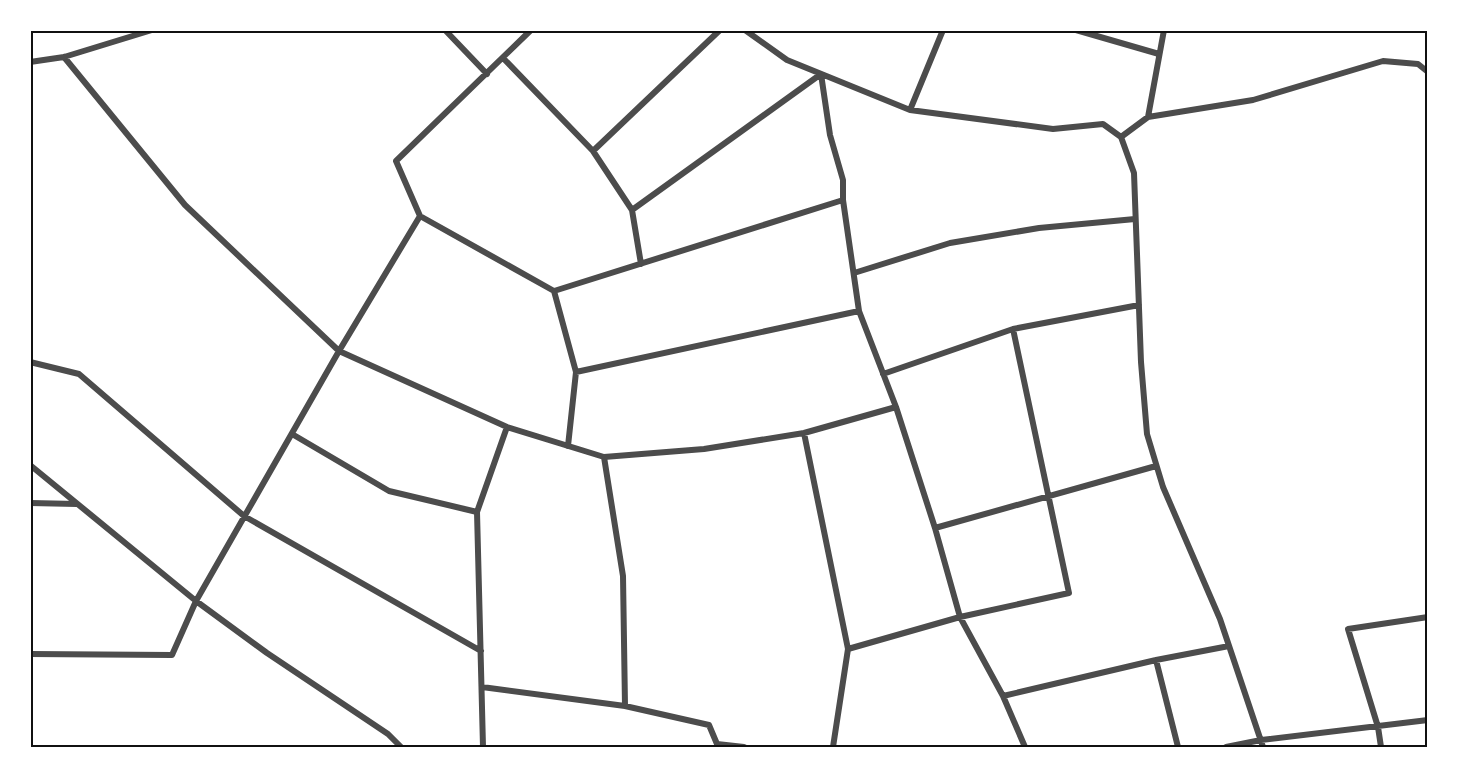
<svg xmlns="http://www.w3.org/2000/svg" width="1458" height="777" font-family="'Alegreya Sans',sans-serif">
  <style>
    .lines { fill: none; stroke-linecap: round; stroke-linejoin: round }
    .minor { stroke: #4c4c4c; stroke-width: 6 }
    .neatline { fill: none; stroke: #111; stroke-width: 2 }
  </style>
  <rect width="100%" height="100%" fill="#fff"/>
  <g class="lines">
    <path class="minor" d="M445,30L487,74
      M531,30L396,161L420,216L554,291L843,200
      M745,30L787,60L910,110L1053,129L1103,124L1121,137L1134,173L1141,362L1147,434L1163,487L1220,619L1263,747
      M1076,30L1159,54
      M64,57L185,205L339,351L507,427L604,457L704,449L804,433L896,407
      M503,58L593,151L632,210L641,264
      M30,62L64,57L152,30
      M910,110L943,30
      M1148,117L1164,30
      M1121,137L1148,117L1253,100L1383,61L1418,64L1428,72
      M593,151L720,30
      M632,210L821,74L830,135L843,180V200L859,311L896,407L935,528L960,617L1003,696L1025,747
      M854,273L950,243L1039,228L1135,219
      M554,291L576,372L568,446
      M30,362L79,374L244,516L481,651
      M576,372L859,311
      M883,374L1013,329L1139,305
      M804,433L848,649L833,747
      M292,434L389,491L477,512
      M604,457L623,576L625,706
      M30,465L196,601L267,653L388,734L401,747
      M30,503L77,504
      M935,528L1156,466
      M848,649L960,617L1069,593L1013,329
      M30,654L172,655L196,601L339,351L420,216
      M1156,660L1178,747
      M482,687L625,706L709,725L717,744L744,747
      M1003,696L1156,660L1229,646
      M483,747L477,512L507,427
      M1226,747L1261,740L1428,720
      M1381,747L1378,727L1348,629L1428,617"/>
  </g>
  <rect width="1458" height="777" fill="none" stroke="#ffffff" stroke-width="63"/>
  <rect x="32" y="32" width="1394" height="714" class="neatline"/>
</svg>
